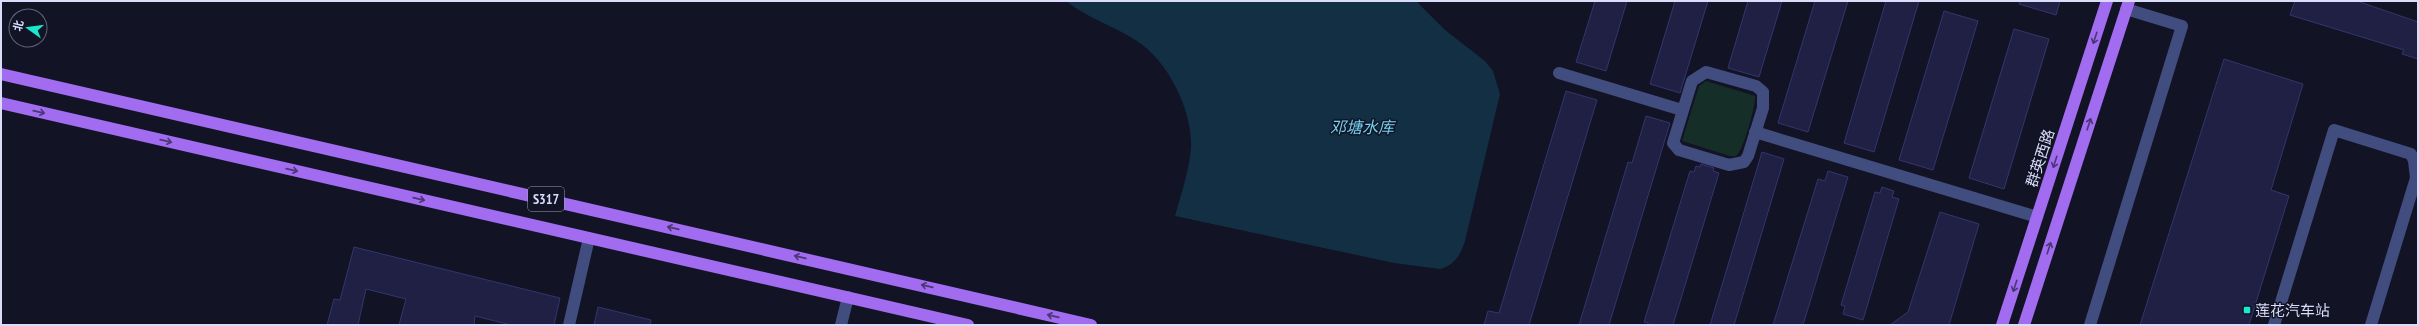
<svg xmlns="http://www.w3.org/2000/svg" width="2419" height="326" font-family="'PT Sans Narrow','Noto Sans SC',sans-serif">
  <style>
    .green { fill: #152e28 }
    .water { fill: #122f44 }
    .building { fill: #202044; stroke: #34356d }
    .lines { fill: none; stroke-linecap: round; stroke-linejoin: round }
    .minor { stroke: #424d7f; stroke-width: 12 }
    .major { stroke: #a16cf0; stroke-width: 12 }
    .oneway { stroke: #4b3776 }
    .poi-dot { fill: #19e7ce; stroke: #121325; stroke-width: 1.5 }
    .labels { text-anchor: middle; dominant-baseline: central; stroke-width: 3; stroke-linejoin: round; paint-order: stroke }
    .shield { fill: #121325; stroke: #9da0bb; stroke-width: 1 }
    .shield-label { font-size: 14px; font-weight: bold; fill: #d9ddfb }
    .street-label { font-size: 15px; fill: #d9ddfb; stroke: #121325 }
    .poi-label { font-size: 15px; fill: #d9ddfb; stroke: #121325; text-anchor: start }
    .water-label { font-size: 16px; font-style: italic; fill: #72d2f0; stroke: #121325 }
  </style>
  <rect width="100%" height="100%" fill="#121325"/>
  <path class="green" d="M1706,81L1755,96C1756,105 1743,151 1736,156H1730L1682,141L1699,86Z"/>
  <path class="water" d="M1066,1H1416L1445,30L1485,61L1493,71L1500,94L1465,241C1461,254 1454,266 1440,269L1394,263L1175,216C1181,194 1189,171 1191,148C1193,111 1168,61 1137,41C1114,26 1087,18 1066,1Z"/>
  <path class="building" d="M1595,1H1627L1606,71L1576,62Z
    M1675,1H1708L1680,93L1650,84Z
    M1748,1H1782L1759,77L1728,68Z
    M1815,1H1848L1808,132L1778,123Z
    M1886,1H1919L1874,152L1844,143Z
    M2020,1H2060L2056,15L2019,4Z
    M2295,1H2357L2418,22V59L2402,54L2404,50L2290,15Z
    M1944,11L1978,21L1933,170L1899,160Z
    M2014,29L2049,39L2004,189L1969,178Z
    M2224,59L2303,84L2271,190L2289,196L2249,325H2140Z
    M1566,91L1597,100L1529,325H1484L1488,311L1499,313Z
    M1646,116L1670,123L1609,325H1579L1628,162L1632,163Z
    M1762,152L1784,159L1734,325H1710Z
    M1701,164L1714,168L1713,171L1719,173L1673,325H1648V323L1644,322L1690,171L1694,172L1696,166L1700,167Z
    M1828,171L1848,177L1803,325H1773L1818,179L1825,181Z
    M1882,187L1894,191L1892,197L1899,199L1863,320L1843,314L1845,306L1841,305L1875,192L1880,193Z
    M1940,212L1979,224L1949,325H1890L1908,312Z
    M354,247L560,298L554,325H511L475,316L474,325H399L406,299L366,289L358,325H327L334,299L340,300Z
    M598,307L651,320L650,325H594Z"/>
  <g class="lines">
    <path class="minor" d="M1706,72L1756,86L1763,92V108L1748,156L1744,162L1729,165L1679,150L1673,143L1692,81Z
      M1559,73L1682,110
      M1755,132L2037,217
      M569,325L589,238
      M841,325L848,297
      M2090,325L2182,26L2126,9
      M2274,325L2334,130L2411,154L2414,161L2416,178L2371,325"/>
    <path class="major" d="M1,74L1091,325
      M1,103L968,325
      M2002,325L2107,1
      M2024,325L2129,1"/>
  </g>
  <defs><path id="oneway-shaft" d="M-6 0H5M1.5-3L5.5 0L1.5 3" fill="none" stroke-width="1.6" stroke-linecap="round" stroke-linejoin="round"/></defs>
  <g class="oneway">
    <use href="#oneway-shaft" transform="translate(2095 38) rotate(108)"/>
    <use href="#oneway-shaft" transform="translate(39 112) rotate(13)"/>
    <use href="#oneway-shaft" transform="translate(2089 124) rotate(-72)"/>
    <use href="#oneway-shaft" transform="translate(166 141) rotate(13)"/>
    <use href="#oneway-shaft" transform="translate(2055 162) rotate(108)"/>
    <use href="#oneway-shaft" transform="translate(292 170) rotate(13)"/>
    <use href="#oneway-shaft" transform="translate(419 199) rotate(13)"/>
    <use href="#oneway-shaft" transform="translate(673 228) rotate(-167)"/>
    <use href="#oneway-shaft" transform="translate(2049 248) rotate(-72)"/>
    <use href="#oneway-shaft" transform="translate(800 257) rotate(-167)"/>
    <use href="#oneway-shaft" transform="translate(927 286) rotate(-167)"/>
    <use href="#oneway-shaft" transform="translate(2015 286) rotate(108)"/>
    <use href="#oneway-shaft" transform="translate(1053 316) rotate(-167)"/>
  </g>
  <rect class="poi-dot" x="2243" y="306" width="8" height="8" rx="2"/>
  <g class="labels">
    <rect class="shield" x="528" y="187" width="36" height="24" rx="3"/>
    <g class="shield-label">
      <text x="546" y="199">S317</text>
    </g>
    <g class="street-label">
      <text transform="translate(2040 158) rotate(-72)">群英西路</text>
    </g>
    <g class="poi-label">
      <text x="2255" y="310">莲花汽车站</text>
    </g>
    <g class="water-label">
      <text x="1362" y="127">邓塘水库</text>
    </g>
  </g>
  <rect width="2419" height="326" fill="none" stroke="#d9ddfb" stroke-width="4"/>
  <g transform="translate(28 28) rotate(284)"><circle r="19" fill="#121325" stroke="#62647b"/>
  <path d="M0-3L7 15L0 10L-7 15Z" fill="#19e7ce"/>
  <text y="-6" font-size="11" font-weight="bold" text-anchor="middle" fill="#d9ddfb">北</text>
  </g>
</svg>
